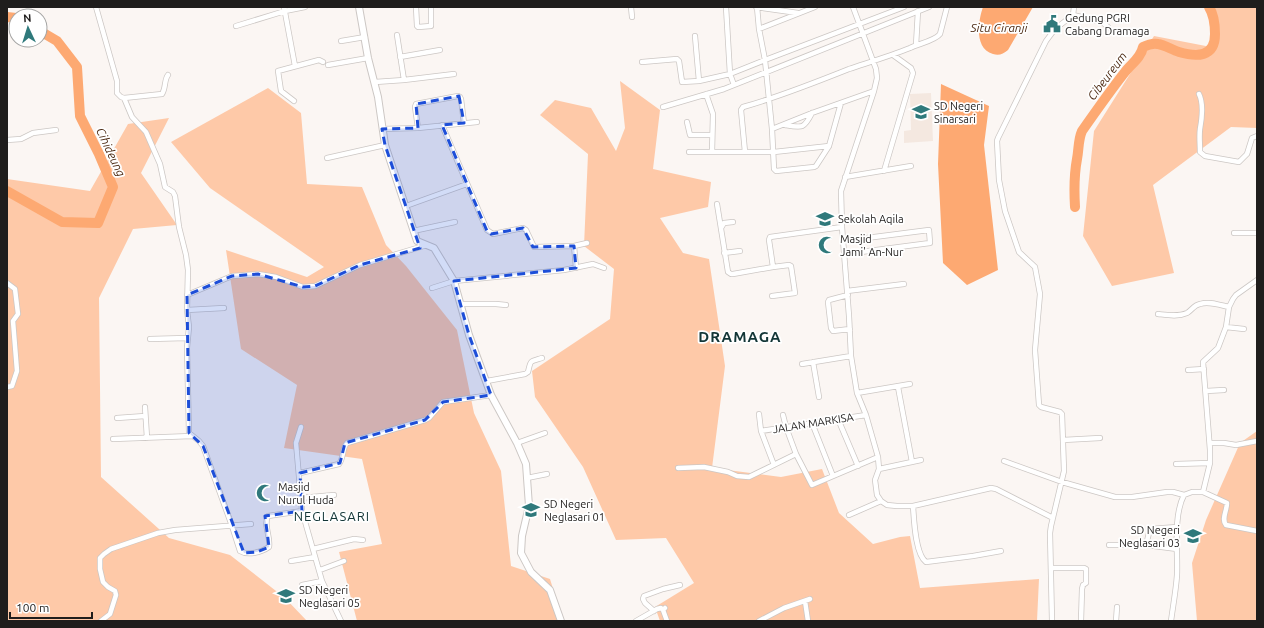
<svg xmlns="http://www.w3.org/2000/svg" width="1264" height="628" font-family="Ubuntu,sans-serif">
  <style>
    .built { fill: #f4e8e0 }
    .green { fill: #fec9a8 }
    .water { fill: #fda972 }
    .lines { fill: none; stroke-linecap: round; stroke-linejoin: round }
    .river { stroke: #fda972; stroke-width: 10 }
    .street-casing { stroke: #ccc7c4; stroke-width: 6 }
    .secondary-casing { stroke: #ccc7c4; stroke-width: 8 }
    .street { stroke: #fff; stroke-width: 4.5 }
    .secondary { stroke: #fff; stroke-width: 6 }
    .marked { fill: #1d4ed8; fill-opacity: 0.2; stroke: #1d4ed8; stroke-width: 3; stroke-dasharray: 8 5; stroke-linejoin: round }
    .labels { text-anchor: middle; dominant-baseline: central; stroke-width: 3.5; stroke-linejoin: round; paint-order: stroke }
    .poi-label { font-size: 11px; fill: #1f1d1c; stroke: #fff; text-anchor: start }
    .street-label { font-size: 11px; fill: #1f1d1c; stroke: #fff }
    .water-label { font-size: 12px; font-style: italic; fill: #4e2c15; stroke: #fff }
    .quarter-label { font-size: 13px; letter-spacing: 1px; fill: #133637; stroke: #fff }
    .district-label { font-size: 15px; font-weight: bold; letter-spacing: 1px; fill: #133637; stroke: #fff }
  </style>
  <rect width="100%" height="100%" fill="#fbf6f3"/>
  <path class="built" d="M931,93L933,141L904,143V131L911,130L910,94Z"/>
  <path class="green" d="M1209,7H1257V128L1231,127L1153,185L1174,273L1112,286L1083,236L1094,131L1154,36L1211,47Z
    M620,81L660,110L653,169L711,182L708,207L660,218L683,253L709,259L725,366L712,468L781,477L822,469L839,513L873,544L900,537L910,536L920,588L1039,579L1037,621H660L655,607L694,583L666,538L616,540L583,467L535,397L532,371L610,319L614,269L584,246L588,154L540,115L555,100L591,108L616,151L625,128Z
    M268,88L301,113L307,184L362,187L386,245L406,266L457,330L474,413L501,471L511,566L550,579L563,621H357L339,552L382,544L362,459L284,448L297,385L241,349L226,250L307,277L324,267L210,188L171,142Z
    M169,118L141,173L177,225L133,229L99,298L101,477L169,538L230,555L285,598L307,621H7V179L90,191L128,124Z
    M1257,431V621H1197L1192,563L1206,520L1240,443Z"/>
  <path class="water" d="M983,7H1033L1008,50C1003,54 999,56 993,54C974,49 978,21 983,7Z
    M941,84L989,106L984,145L998,270L967,285L943,263L938,164Z"/>
  <g class="lines">
    <path class="river" d="M7,17L16,18
      M7,191L62,222L98,223L113,187L99,154L80,116L77,67L57,41L40,31
      M1075,207C1074,190 1074,175 1077,159C1079,149 1078,140 1082,131C1096,111 1110,91 1125,72C1131,64 1141,58 1143,47C1147,45 1153,43 1158,44C1165,45 1172,50 1179,52C1196,57 1215,58 1215,34C1215,25 1214,15 1209,7"/>
    <g class="street-casing">
      <path id="street" d="M96,7L117,81V93L121,97L124,98L132,117L146,132L160,164L165,187L173,192L175,196L179,227L186,255L188,270L187,310L189,327L187,348L189,433L199,441L203,446L232,526L240,551C248,556 262,552 269,547C271,537 263,525 268,516L302,511
        M284,7L295,66
        M416,7L417,26L418,27L431,26V7
        M631,7L632,17
        M726,7L730,74L734,85
        M756,7L798,13
        M757,7L759,29L765,60L772,129L774,169L776,171L814,167L816,166L829,146L841,103
        M853,7L876,69L877,78L874,91L841,191L842,227L849,316L851,356L857,393L866,415L878,457L879,469L875,480L877,495L881,501L887,505L897,506H913L991,488L996,489L1053,518
        M1073,15L1102,22L1108,27
        M236,26L285,11L305,7
        M759,29L815,7
        M397,35L404,80
        M695,36L699,81
        M341,41L365,37
        M916,45L918,11
        M400,57L440,50
        M642,62L677,59L679,61L682,82L699,81L730,74L765,60L904,7
        M328,65L368,58
        M375,82L404,80L454,74
        M706,94L713,114L712,152
        M1199,94C1204,104 1202,118 1200,129C1199,136 1200,144 1200,152L1205,156L1239,162L1247,154L1252,138L1257,136
        M124,98L162,94C166,88 164,80 168,75
        M294,101L281,91L278,71L319,60L323,62
        M663,107L724,89L929,7
        M687,122L690,135H712
        M442,125L487,230L493,234L523,228L526,230L534,247L574,246L576,268
        M785,125C802,128 804,129 812,113
        M418,128L415,107L416,104L458,96L460,97L461,99L464,123
        M382,129L418,128L477,122
        M772,129L812,113L874,91
        M7,140L21,139L33,133L56,130
        M689,152H774L829,146
        M745,152L741,110L743,107C779,97 814,83 849,69C870,62 890,56 910,48C917,44 935,41 940,34L947,7
        M327,158L385,145
        M884,171L913,73L911,68L893,55
        M845,177L911,166
        M717,204L728,272L731,274H733L773,267
        M406,206L467,184
        M721,228L724,223L733,222
        M413,231L455,222
        M1234,233H1257
        M843,241L929,230L930,243L853,253
        M574,246L587,243
        M724,253L740,251
        M7,283L15,289L18,314L13,321L17,371L12,386L7,387
        M432,288L454,281L564,270L593,264L604,268
        M847,291L904,284
        M187,295L232,276L258,274L276,277L303,287L315,286L360,265L427,245
        M848,295L829,300L828,302L831,328L833,331L850,329
        M772,296L795,293L791,266L789,265L773,267L769,240L770,237L842,227
        M460,304H496L506,305
        M187,310L224,308
        M1158,314C1167,315 1178,317 1187,313C1192,310 1194,305 1200,304C1209,301 1220,305 1229,307
        M1226,327L1244,329
        M150,339L187,338
        M813,362L819,397
        M802,364L851,356
        M1188,370L1204,369
        M487,381L525,374L528,372C531,360 529,362 542,358
        M898,387L912,462
        M1206,391L1224,390
        M857,393L910,384
        M145,407L147,438
        M759,414L761,431L774,465
        M783,415L786,427L796,454L812,485L878,457
        M117,418L145,416
        M838,419L858,466
        M812,423L833,476
        M301,427L296,443L302,511L322,581L341,621
        M761,431L866,415
        M113,439L192,436
        M1063,440L1100,438
        M517,443L545,433
        M1210,443H1224L1236,445L1257,441
        M1004,461L1062,482L1115,497H1132L1167,492H1173L1184,495L1192,492H1203L1227,503C1227,511 1221,519 1226,525L1257,531
        M1176,464L1210,463
        M678,468L704,467L728,472L737,476L749,477L796,454
        M879,469L921,460
        M300,473L339,464C344,458 342,448 347,443L425,420L429,418L443,402L491,395
        M527,478L547,474
        M1203,492L1210,463V450L1203,362L1218,348L1226,327L1229,307L1233,299L1236,295L1257,280
        M300,498L334,495
        M913,506C914,519 915,554 926,562L973,556L1001,551
        M849,515L881,501
        M1109,545H1146L1177,549
        M1146,545L1150,529L1177,527
        M313,549L354,539L363,540
        M291,561L315,557
        M1051,568H1084L1086,569V583L1083,585L1082,589L1081,621
        M320,570L344,561
        M302,585L322,581
        M805,601L808,621
        M663,610L667,621
        M654,611L645,603L643,599L644,596L663,589L680,585
        M101,621L110,614L116,595L115,591L108,587L103,582L100,569V558L104,554L111,549L158,533L175,530L251,524
        M636,621L657,609L661,608L663,610L665,608
        M759,621L784,608L810,599
        M1052,621L1050,533L1051,526L1064,471L1062,414L1060,412L1041,407L1039,405L1035,350L1040,294L1035,267L1019,252L1005,211L999,180L997,141L998,138L1046,41L1055,29L1073,15L1074,7
        M1116,621L1117,607
        M1171,621C1173,606 1176,590 1177,575C1178,551 1173,516 1184,495"/>
    </g>
    <g class="secondary-casing">
      <path id="secondary" d="M359,7L368,58L378,97L385,145L417,241L434,248L454,281L469,335L491,395L517,443L526,464L529,506L522,536L521,553L531,572L550,590L561,621"/>
    </g>
    <use href="#street" class="street"/>
    <use href="#secondary" class="secondary"/>
  </g>
  <path class="marked" d="M459,96L464,123L442,125L487,231L491,234L523,228L533,247L574,246L576,268L454,281L469,335L491,395L443,402L425,420L345,443L340,463L300,473L302,511L265,516L269,547L257,552L244,553L203,446L189,433L187,295L232,276L258,274L303,287L315,286L360,265L420,248L385,145L382,129L418,128L416,104Z"/>
  <defs>
    <g id="civic-bare" transform="scale(1.38)"><path d="M-.6-6.5H3V-4.5H.6V-3L4-1V1h2V6H-6V1h2V-1L-.6-3ZM-1.2 2.5V6h2.4V2.5Z" fill="#2f797b" stroke="#fff" stroke-width="2.5" paint-order="stroke"/></g>
    <g id="school-bare" transform="scale(1.38)"><path d="M0-5L7-2L0 1L-7-2ZM-4 1L0 2.5L4 1V4Q0 6-4 4Z" fill="#2f797b" stroke="#fff" stroke-width="2.5" paint-order="stroke"/></g>
    <g id="mosque-bare" transform="scale(1.38)"><path d="M3.5-4.9A6 6 0 1 0 3.5 4.9A5 5 0 1 1 3.5-4.9Z" fill="#2f797b" stroke="#fff" stroke-width="2.5" paint-order="stroke"/></g>
  </defs>
  <g fill-rule="evenodd">
    <use href="#civic-bare" x="1052" y="24"/>
    <use href="#school-bare" x="921" y="112"/>
    <use href="#school-bare" x="825" y="219"/>
    <use href="#mosque-bare" x="827" y="245"/>
    <use href="#mosque-bare" x="265" y="493"/>
    <use href="#school-bare" x="531" y="510"/>
    <use href="#school-bare" x="1193" y="536"/>
    <use href="#school-bare" x="286" y="596"/>
  </g>
  <g class="labels">
    <g class="poi-label">
      <text x="1065" y="18">Gedung PGRI<tspan x="1065" dy="13">Cabang Dramaga</tspan></text>
      <text x="934" y="106">SD Negeri<tspan x="934" dy="13">Sinarsari</tspan></text>
      <text x="838" y="219">Sekolah Aqila</text>
      <text x="840" y="239">Masjid<tspan x="840" dy="13">Jami' An-Nur</tspan></text>
      <text x="278" y="487">Masjid<tspan x="278" dy="13">Nurul Huda</tspan></text>
      <text x="544" y="504">SD Negeri<tspan x="544" dy="13">Neglasari 01</tspan></text>
      <text x="1180" y="530" text-anchor="end">SD Negeri<tspan x="1180" dy="13">Neglasari 03</tspan></text>
      <text x="299" y="590">SD Negeri<tspan x="299" dy="13">Neglasari 05</tspan></text>
    </g>
    <g class="street-label">
      <text transform="translate(813 423) rotate(-9)">JALAN MARKISA</text>
    </g>
    <g class="water-label">
      <text x="999" y="27">Situ Ciranji</text>
      <text transform="translate(1107 76) rotate(-53)">Cibeureum</text>
      <text transform="translate(111 152) rotate(65)">Cihideung</text>
    </g>
    <g class="quarter-label">
      <text x="332" y="516">NEGLASARI</text>
    </g>
    <g class="district-label">
      <text x="740" y="336">DRAMAGA</text>
    </g>
  </g>
  <rect width="1264" height="628" fill="none" stroke="#1f1d1c" stroke-width="16"/>
  <g transform="translate(28 28) rotate(356)"><circle r="19" fill="#ffffff" stroke="#a5a5a4"/>
  <path d="M0-3L7 15L0 10L-7 15Z" fill="#2f797b"/>
  <text y="-6" font-size="11" font-weight="bold" text-anchor="middle" fill="#1f1d1c">N</text>
  </g>
  <path d="M10 612v6h82v-6" fill="none" stroke="#1f1d1c" stroke-width="2"/>
  <text x="16" y="612" font-size="12" fill="#1f1d1c" stroke="#ffffff" stroke-width="3" paint-order="stroke">100 m</text>
</svg>
